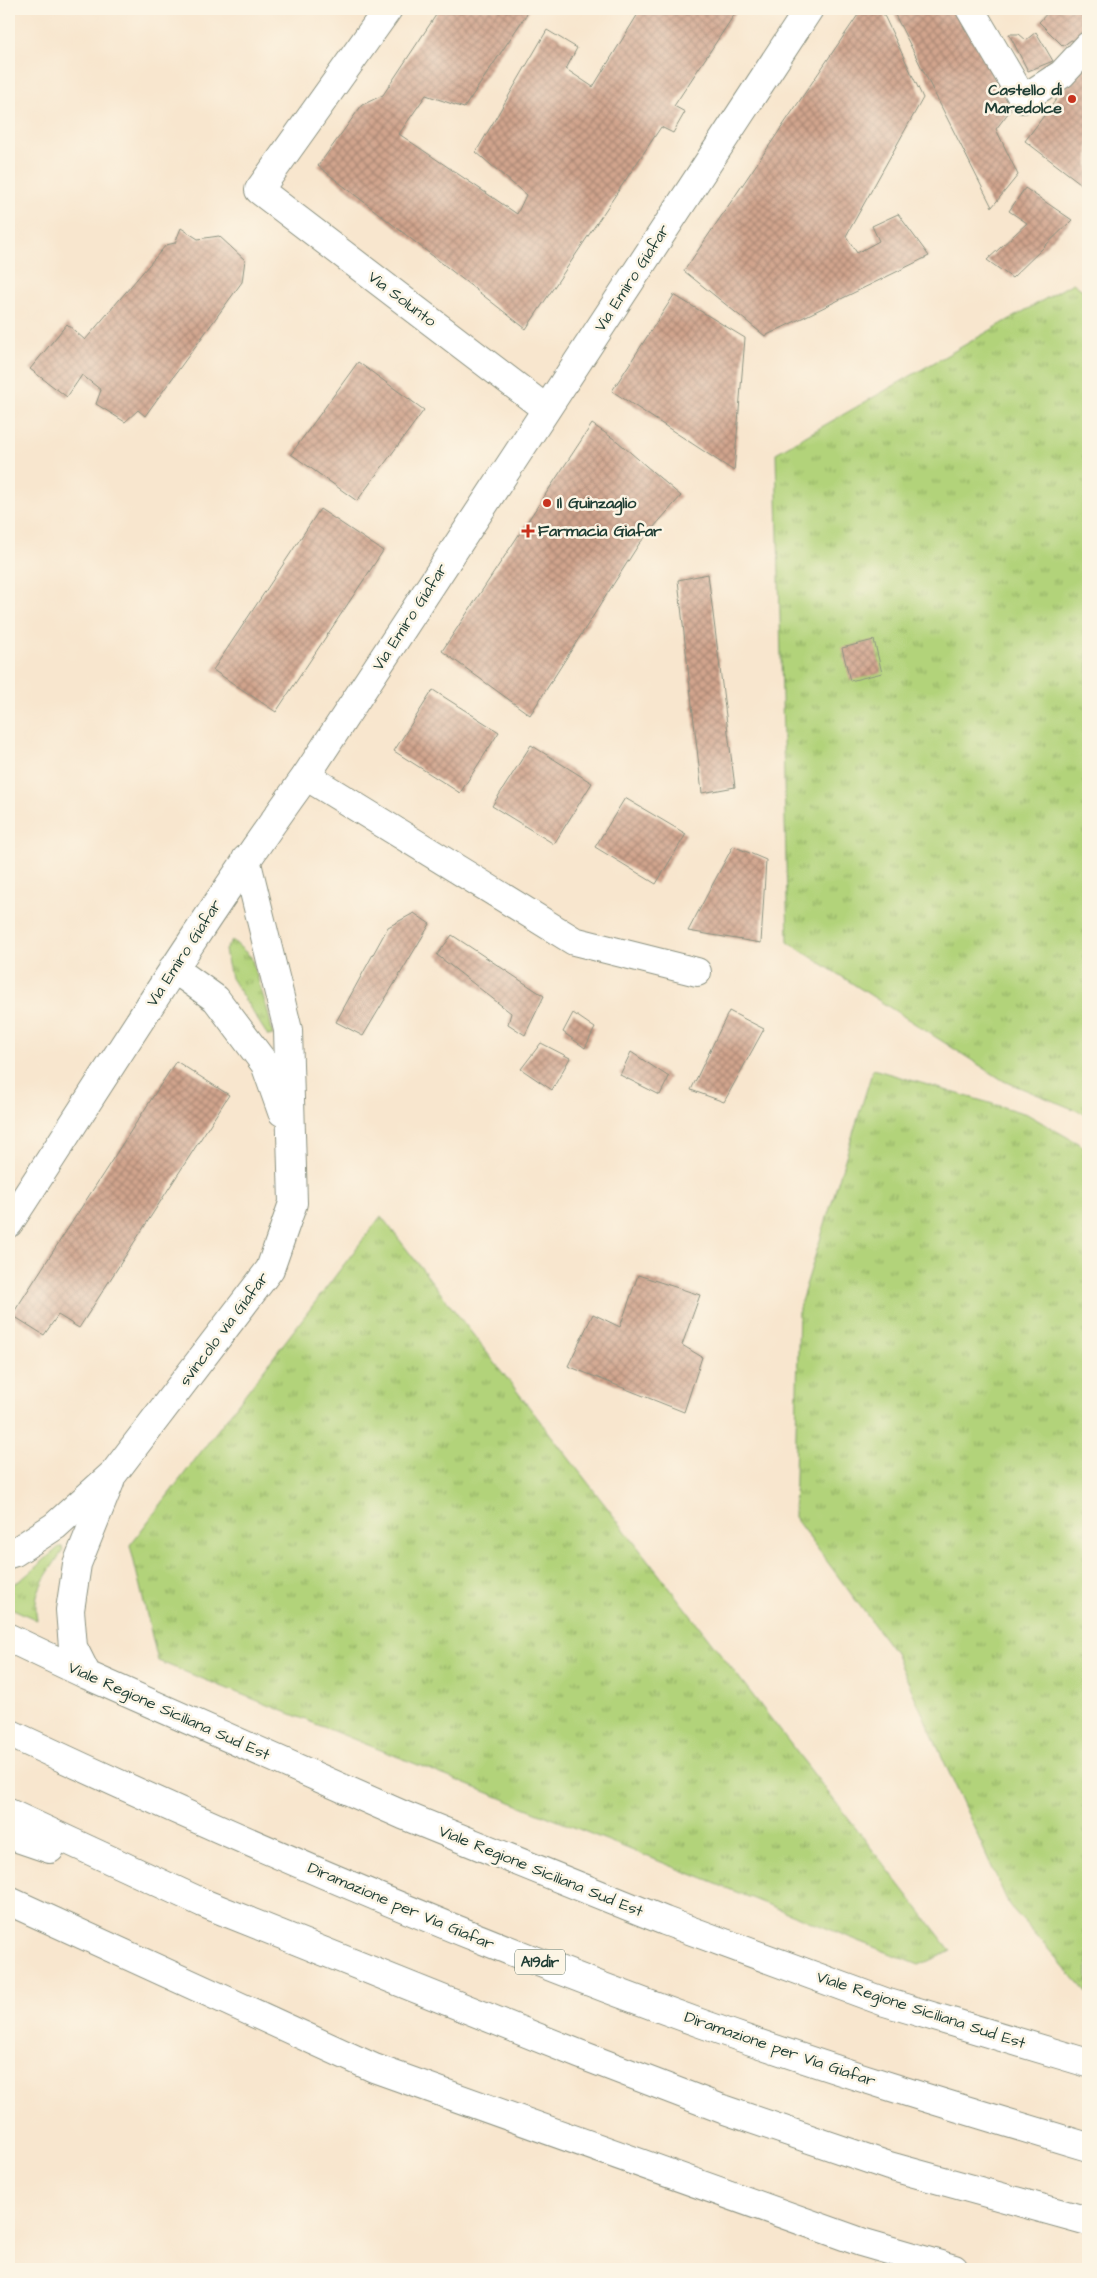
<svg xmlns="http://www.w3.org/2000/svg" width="1097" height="2278" font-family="'Architects Daughter',sans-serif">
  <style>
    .grass { fill: url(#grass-tufts); stroke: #688857 }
    .building { fill: url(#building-cross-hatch) }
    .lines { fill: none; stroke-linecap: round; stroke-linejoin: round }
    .minor-casing { stroke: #8c9281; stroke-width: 30 }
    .tertiary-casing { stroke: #8c9281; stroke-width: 30 }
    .motorway-casing { stroke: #8c9281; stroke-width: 30 }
    .minor { stroke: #fff; stroke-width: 28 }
    .tertiary { stroke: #fff; stroke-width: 28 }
    .motorway { stroke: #fff; stroke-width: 28 }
    .poi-dot { fill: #c8321e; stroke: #fcf5e5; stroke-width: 2 }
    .labels { text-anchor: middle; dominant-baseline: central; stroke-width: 5; stroke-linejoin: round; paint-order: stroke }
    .shield { fill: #fcf5e5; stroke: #617469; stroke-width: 1 }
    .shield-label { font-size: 15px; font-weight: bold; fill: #1f3d34 }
    .poi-label { font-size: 16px; font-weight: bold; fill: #1f3d34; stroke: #fcf5e5; text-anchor: start }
    .street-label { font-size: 16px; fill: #1f3d34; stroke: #fcf5e5 }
  </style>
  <defs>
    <pattern id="grass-tufts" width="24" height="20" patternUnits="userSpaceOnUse" patternTransform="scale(1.25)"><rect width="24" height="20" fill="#b2d37a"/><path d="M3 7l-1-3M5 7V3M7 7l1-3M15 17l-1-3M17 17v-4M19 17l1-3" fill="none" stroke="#90ac65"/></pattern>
    <pattern id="building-cross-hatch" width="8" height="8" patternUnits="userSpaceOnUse" patternTransform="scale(1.25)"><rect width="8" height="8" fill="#d1a48d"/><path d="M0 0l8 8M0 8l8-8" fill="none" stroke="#a98774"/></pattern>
  </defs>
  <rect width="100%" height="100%" fill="#fcf5e5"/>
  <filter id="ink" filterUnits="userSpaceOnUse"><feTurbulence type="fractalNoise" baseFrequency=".02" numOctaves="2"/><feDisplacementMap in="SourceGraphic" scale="10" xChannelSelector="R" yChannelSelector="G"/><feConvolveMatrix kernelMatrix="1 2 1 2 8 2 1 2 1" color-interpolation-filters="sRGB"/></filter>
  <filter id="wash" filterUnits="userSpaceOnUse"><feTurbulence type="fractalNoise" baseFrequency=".0096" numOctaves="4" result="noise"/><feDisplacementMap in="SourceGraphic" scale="20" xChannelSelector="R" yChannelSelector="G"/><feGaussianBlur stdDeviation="1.12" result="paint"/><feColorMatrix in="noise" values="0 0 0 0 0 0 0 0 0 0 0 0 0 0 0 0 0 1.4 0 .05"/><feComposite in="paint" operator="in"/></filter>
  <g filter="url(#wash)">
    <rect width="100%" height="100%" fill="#f8e6ce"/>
    <path class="grass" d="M1073,283L1088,294V1115L1004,1081L788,942L776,453Z
      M232,940L251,957L268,1012L273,1035L268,1036L231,978L225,950Z
      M873,1069L1027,1114L1088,1149V1994L1009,1905L895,1653L794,1517L799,1308Z
      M381,1216L951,1951L919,1965L158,1661L130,1545Z
      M59,1547H62L63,1550C48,1574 31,1590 37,1620L9,1607V1586L21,1580Z"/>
    <g id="blocks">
      <path class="building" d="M440,9H530L464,108L426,95L399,134L517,214L526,195L476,152L547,30L577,48L566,69L593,87L641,9H738L674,106L685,112L673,133L661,127L526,329L318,166L362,105L383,95Z
        M862,9H881L923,98L846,236L857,253L879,241L872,226L898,214L929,256L765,336L684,271Z
        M892,9H956L1012,108L996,129L1018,175L992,207Z
        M1051,9H1088V34L1082,42L1071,40L1063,46L1039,22Z
        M1036,32L1053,61L1028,71L1009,34H1019L1026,40Z
        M1088,57V189L1025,141Z
        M1025,188L1072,220L1012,278L987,260L1027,223L1009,211Z
        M181,228L198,239L219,236L245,260L242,282L145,416L138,410L125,422L96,404L101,390L82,375L67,397L30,369L67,324L85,340L166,245L175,243Z
        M674,295L745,338L734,471L612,391Z
        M358,362L424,410L357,501L291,454Z
        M592,424L617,441L681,496L639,544L530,715L442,651Z
        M320,509L383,551L276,712L213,670Z
        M708,574L735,787L702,793L678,580Z
        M874,640L882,673L850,681L842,648Z
        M433,690L499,732L460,793L394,751Z
        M531,745L592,783L554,844L492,806Z
        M625,798L686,834L656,884L595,847Z
        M733,846L766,860L761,943L688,931Z
        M414,913L430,924L363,1036L336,1022L388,927Z
        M452,935L544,996L525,1035L508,1024L511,1013L437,955Z
        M729,1011L764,1029L724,1102L691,1090Z
        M573,1013L595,1028L585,1048L563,1032Z
        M541,1043L570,1058L552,1090L521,1069Z
        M631,1052L669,1077L660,1095L620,1075Z
        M176,1061L229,1095L79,1328L58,1315L44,1335L12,1315Z
        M638,1275L700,1295L682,1345L702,1357L684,1412L568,1366L593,1314L620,1327Z"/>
    </g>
  </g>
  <g filter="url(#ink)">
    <use href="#blocks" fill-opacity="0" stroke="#8c9281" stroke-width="1"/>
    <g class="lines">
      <g class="minor-casing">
        <path id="minor" d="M388,9L259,190L546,409
          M970,9L1023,99L1062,74L1088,46
          M306,776L574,941L697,972"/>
      </g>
      <g class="tertiary-casing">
        <path id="tertiary" d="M173,968L216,999L265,1064L282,1112
          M9,1223C107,1073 201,921 306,776L809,9
          M9,1554L15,1552L55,1526L114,1473L270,1269L293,1203L288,1030L246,859
          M9,1638L87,1675L403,1815L665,1921L885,2002L1088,2063
          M87,1675L73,1647L70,1610L77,1564L110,1482
          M9,1901L374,2068L861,2242L954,2269"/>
      </g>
      <g class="motorway-casing">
        <path id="motorway" d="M9,1733C235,1839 465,1938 700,2023C828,2069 958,2108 1088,2147
          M9,1813L203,1903L579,2054L725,2110L889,2166L1088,2221
          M9,1835L50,1849"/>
      </g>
      <use href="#minor" class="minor"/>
      <use href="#tertiary" class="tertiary"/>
      <use href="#motorway" class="motorway"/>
    </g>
  </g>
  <g class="poi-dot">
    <circle cx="1072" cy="99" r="5"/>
    <circle cx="547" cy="503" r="5"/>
    <path d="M525.5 523.5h5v5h5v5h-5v5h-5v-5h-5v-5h5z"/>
  </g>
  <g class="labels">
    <rect class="shield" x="515" y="1949.5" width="50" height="25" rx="4"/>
    <g class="shield-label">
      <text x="540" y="1962">A19dir</text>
    </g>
    <g class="poi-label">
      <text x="1062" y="90" text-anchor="end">Castello di<tspan x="1062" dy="18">Maredolce</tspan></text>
      <text x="557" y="503">Il Guinzaglio</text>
      <text x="538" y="531">Farmacia Giafar</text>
    </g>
    <g class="street-label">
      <text transform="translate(632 278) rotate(-57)">Via Emiro Giafar</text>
      <text transform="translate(402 299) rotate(37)">Via Solunto</text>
      <text transform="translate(410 617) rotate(-57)">Via Emiro Giafar</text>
      <text transform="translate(184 953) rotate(-57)">Via Emiro Giafar</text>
      <text transform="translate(224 1329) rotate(-53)">svincolo via Giafar</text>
      <text transform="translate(169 1711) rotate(24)">Viale Regione Siciliana Sud Est</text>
      <text transform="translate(541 1871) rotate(22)">Viale Regione Siciliana Sud Est</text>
      <text transform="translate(401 1906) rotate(23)">Diramazione per Via Giafar</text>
      <text transform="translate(921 2010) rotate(18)">Viale Regione Siciliana Sud Est</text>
      <text transform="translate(780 2049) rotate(19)">Diramazione per Via Giafar</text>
    </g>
  </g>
  <rect width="1097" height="2278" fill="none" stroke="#fcf5e5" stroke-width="30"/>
</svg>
